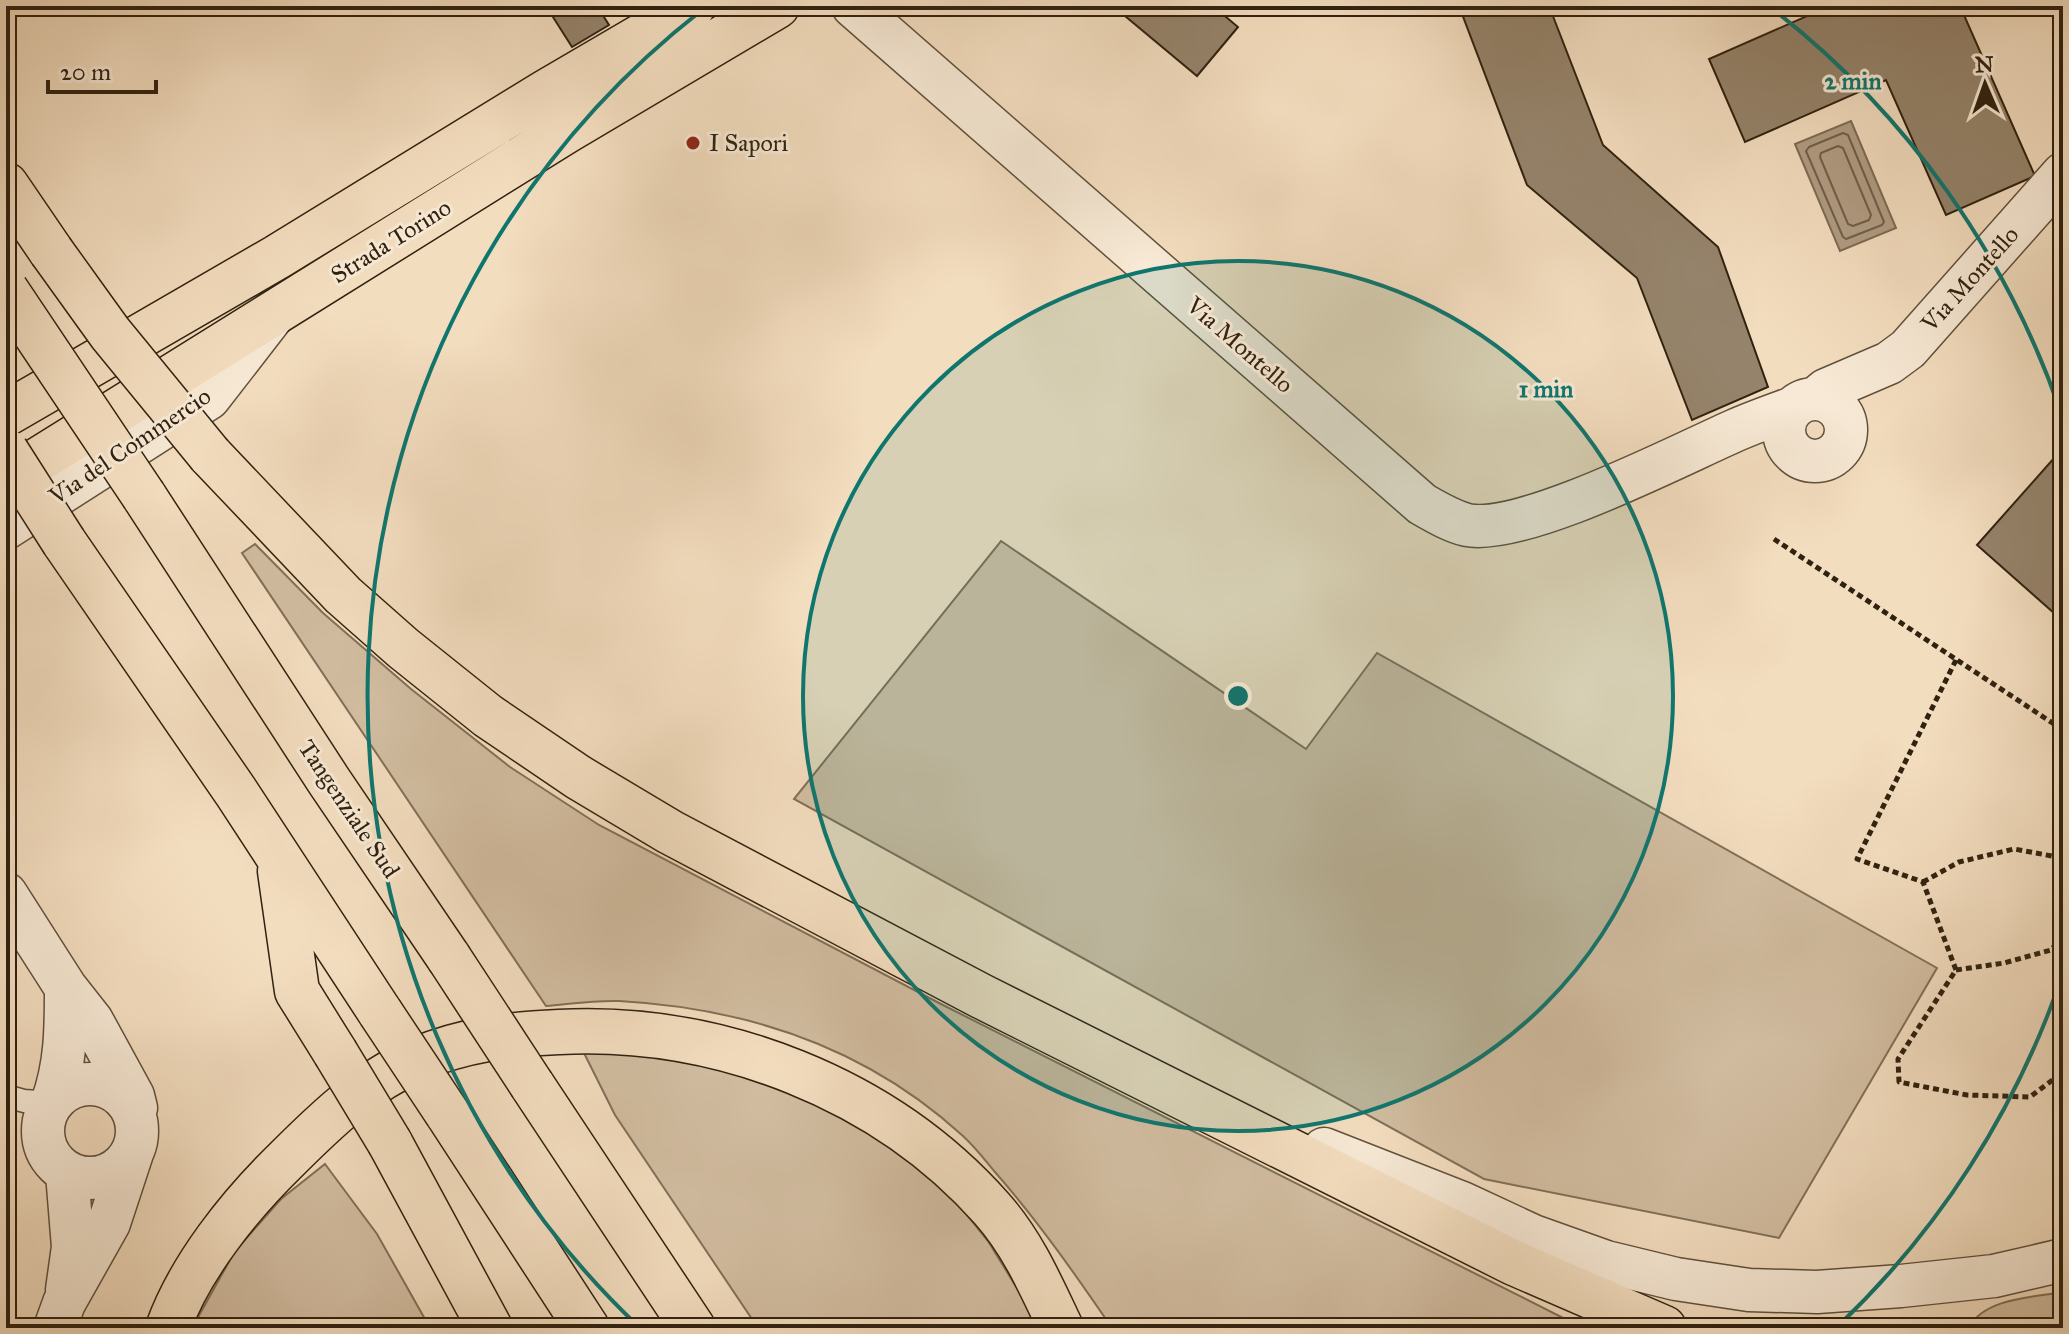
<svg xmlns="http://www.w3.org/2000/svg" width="2069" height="1334" font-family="'IM FELL Great Primer',serif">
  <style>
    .green { fill: #d2bda1; stroke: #817058; stroke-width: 2 }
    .water { fill: #b19d84; stroke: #7d6c56; stroke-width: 2 }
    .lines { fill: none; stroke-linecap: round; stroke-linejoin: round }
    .shore { stroke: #70604a; stroke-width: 2 }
    .building { fill: #95836b; stroke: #302210; stroke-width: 2 }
    .lane-casing { stroke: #61513c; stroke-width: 25 }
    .street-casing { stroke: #61513c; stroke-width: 45 }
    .primary-casing { stroke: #302210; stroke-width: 47 }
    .highway-casing { stroke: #302210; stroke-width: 47 }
    .path { stroke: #302210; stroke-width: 5; stroke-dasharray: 6 4; stroke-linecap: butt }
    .lane { stroke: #f7e9d5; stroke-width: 22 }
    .street { stroke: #f7e9d5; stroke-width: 42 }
    .primary { stroke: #f3ddbf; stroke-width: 44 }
    .highway { stroke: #f3ddbf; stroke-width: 44 }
    .highway-bridge-casing { stroke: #302210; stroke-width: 47; stroke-linecap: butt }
    .highway-bridge { stroke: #f3ddbf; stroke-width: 44 }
    .ring { fill: none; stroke: #0f766e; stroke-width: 4 }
    .poi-dot { fill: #8f2418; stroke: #f7e9d5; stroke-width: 3 }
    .labels { text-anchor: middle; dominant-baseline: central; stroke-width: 6; stroke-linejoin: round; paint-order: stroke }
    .poi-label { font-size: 24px; fill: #302210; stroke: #f7e9d5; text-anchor: start }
    .street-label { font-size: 24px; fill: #302210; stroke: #f7e9d5 }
    .centre { fill: #0f766e; stroke: #f7e9d5; stroke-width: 4 }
    .ring-label { font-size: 24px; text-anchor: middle; font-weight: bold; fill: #0f766e; stroke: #f7e9d5; stroke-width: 6; stroke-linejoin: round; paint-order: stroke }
  </style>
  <rect width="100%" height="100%" fill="#f3ddbf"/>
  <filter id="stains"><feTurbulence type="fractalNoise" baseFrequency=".0025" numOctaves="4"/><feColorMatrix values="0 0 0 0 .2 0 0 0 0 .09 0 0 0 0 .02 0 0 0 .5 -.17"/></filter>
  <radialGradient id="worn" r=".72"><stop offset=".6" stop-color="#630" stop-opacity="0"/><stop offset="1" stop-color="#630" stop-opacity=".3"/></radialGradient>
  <path class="green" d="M1001,541L1306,749L1377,653L1937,968L1779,1238L1484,1179L794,799Z
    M255,544L323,613L411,689L510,767L599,825L939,1003L1583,1328H1112C1075,1274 1038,1221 995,1172C985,1160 975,1147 963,1136C867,1048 747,1008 619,1001C595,1000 570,1004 546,1006L242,553Z
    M583,1051L652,1055L732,1070L808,1096L935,1175L988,1241L1031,1311L1038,1328H758L615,1115Z
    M325,1164L377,1234L430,1328H192L235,1251L281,1199Z
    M2063,1292V1328H1969C1983,1298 2035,1297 2063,1292Z"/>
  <path class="water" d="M1851,121L1896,228L1840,251L1795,144Z"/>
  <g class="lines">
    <path class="shore" d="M1843,133L1848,135L1884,222L1882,225L1846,239L1843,237L1806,151L1809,147Z
      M1838,146L1843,148L1871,215L1869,220L1853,226L1848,224L1820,157L1821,153Z"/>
  </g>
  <path class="building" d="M546,6H597L609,25L572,47Z
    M1113,6H1213L1238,27L1197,76Z
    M1459,6H1549L1603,145L1718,247L1768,387L1692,420L1637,278L1527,185Z
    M1830,6H1960L2035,176L1946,215L1886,80L1745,142L1709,59Z
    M2063,448V621L1977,545Z"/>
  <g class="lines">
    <g class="lane-casing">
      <path id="lane" d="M6,1096L24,1101L52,1103"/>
    </g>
    <g class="street-casing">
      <path id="street" d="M853,6L1422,504C1436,512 1451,521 1467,525C1523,536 1679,455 1736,430C1754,422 1774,415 1793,408
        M1784 430a31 31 0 1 1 62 0a31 31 0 1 1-62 0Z
        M1815,399L1826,390L1889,363L1908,349L2063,174
        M6,528L209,398L271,318
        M6,894L66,988L92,1021L133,1096L136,1108
        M43 1131a47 47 0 1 1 94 0a47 47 0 1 1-94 0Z
        M52,1103C66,1065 66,1028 66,988
        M1324,1149L1462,1203L1533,1236L1606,1262L1676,1279L1749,1290L1817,1292L1901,1286L1994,1276L2063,1260
        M67,1290L73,1247L67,1173
        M55,1328L64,1303L109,1223L132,1153"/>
    </g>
    <g class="primary-casing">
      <path id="primary" d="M6,414L277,257L546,92L693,6
        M6,480L566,131L777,6"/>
    </g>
    <g class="highway-casing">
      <path id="highway" d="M6,185L51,251
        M210,455L343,595L403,648L488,716L578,777L670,832L981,996L1514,1263L1664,1328
        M144,496L329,781L449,958
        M64,542L236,792L380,1012
        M280,871L297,991L335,1052
        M532,1085L693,1328
        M447,1113L587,1328
        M390,1143L490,1328
        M168,1328C190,1267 239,1206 285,1161C324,1122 366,1081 418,1059C464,1040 509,1034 559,1032C719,1024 885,1088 992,1209C1023,1244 1041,1286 1061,1328"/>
    </g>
    <path class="path" d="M1774,539L2063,730
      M1956,660L1857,859L1923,882L1956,970L1898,1059L1899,1082L1967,1095L2030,1097L2063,1072
      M1923,882L1959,862L2014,849L2063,858
      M1956,970L2004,963L2051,950L2063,936"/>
    <use href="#lane" class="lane"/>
    <use href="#street" class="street"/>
    <use href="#primary" class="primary"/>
    <use href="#highway" class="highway"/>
    <g class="highway-bridge-casing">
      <path id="highway-bridge" d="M51,251L110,333L210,455
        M6,290L144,496
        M6,451L64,542
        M449,958L532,1085
        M380,1012L447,1113
        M335,1052L390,1143"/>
    </g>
    <use href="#highway-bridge" class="highway-bridge"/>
  </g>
  <circle cx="1238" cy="696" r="435" fill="#0f766e" fill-opacity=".12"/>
  <g class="ring">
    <circle cx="1238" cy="696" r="435"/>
    <path d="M2061 979A870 870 0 0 1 1837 1327M639 1327A870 870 0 0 1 702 10M1774 10A870 870 0 0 1 2061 413"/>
  </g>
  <circle class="poi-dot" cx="693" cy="143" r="8"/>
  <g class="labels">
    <g class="poi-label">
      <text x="709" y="143">I Sapori</text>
    </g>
    <g class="street-label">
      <text transform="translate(391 241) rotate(-32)">Strada Torino</text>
      <text transform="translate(1970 279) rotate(-48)">Via Montello</text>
      <text transform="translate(1240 345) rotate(41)">Via Montello</text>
      <text transform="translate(130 446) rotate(-34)">Via del Commercio</text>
      <text transform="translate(349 809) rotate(56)">Tangenziale Sud</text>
    </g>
  </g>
  <circle cx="1238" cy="696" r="12" class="centre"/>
  <g class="ring-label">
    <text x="1853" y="89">2 min</text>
    <text x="1546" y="397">1 min</text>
  </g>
  <rect width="2069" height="1334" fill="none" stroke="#f3ddbf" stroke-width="32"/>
  <rect x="8" y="8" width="2053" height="1318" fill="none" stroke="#302210" stroke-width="4"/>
  <rect x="16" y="16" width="2037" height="1302" fill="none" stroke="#302210" stroke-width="2"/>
  <g transform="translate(1985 84) rotate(358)" stroke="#f7e9d5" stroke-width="6" paint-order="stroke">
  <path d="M0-6L14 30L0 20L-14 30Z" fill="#302210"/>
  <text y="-12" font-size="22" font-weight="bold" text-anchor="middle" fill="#302210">N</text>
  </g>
  <path d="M48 80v12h108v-12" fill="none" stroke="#302210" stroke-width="4"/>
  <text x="60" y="80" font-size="24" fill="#302210" stroke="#f7e9d5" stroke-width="6" paint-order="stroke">20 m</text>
  <rect width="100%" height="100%" filter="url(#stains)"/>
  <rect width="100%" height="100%" fill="url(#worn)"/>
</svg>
